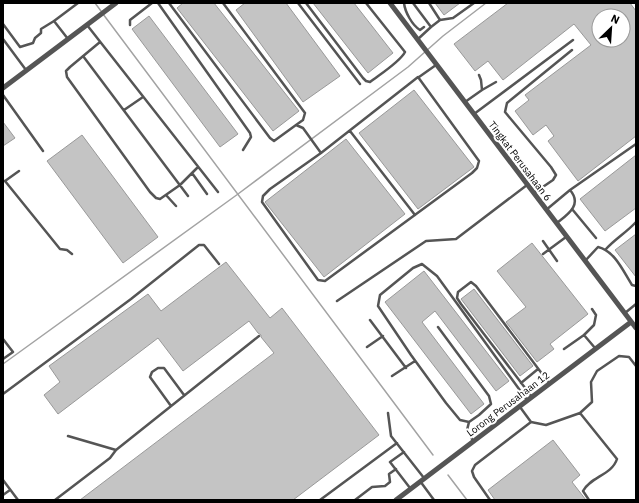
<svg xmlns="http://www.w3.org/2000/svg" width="639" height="503" font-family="'IBM Plex Sans',sans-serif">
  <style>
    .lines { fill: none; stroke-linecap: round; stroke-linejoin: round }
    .stream { stroke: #a3a3a3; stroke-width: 1.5 }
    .building { fill: #c4c4c4; stroke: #999; fill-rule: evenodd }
    .lane { stroke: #555; stroke-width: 2.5 }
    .street { stroke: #555; stroke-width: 5 }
    .labels { text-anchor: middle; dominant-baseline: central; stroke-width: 4; stroke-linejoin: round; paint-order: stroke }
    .street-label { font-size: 10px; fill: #000; stroke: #fff }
  </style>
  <rect width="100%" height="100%" fill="#fff"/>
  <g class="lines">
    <path class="stream" d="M95,3L101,11
      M103,14L433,455
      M3,364L238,194L408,67L443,36L486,3
      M448,475L467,500"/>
  </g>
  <path class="building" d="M183,3H214L299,111L273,131L177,8Z
    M245,3H286L340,76L303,102L236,10Z
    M313,3H354L393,53L368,73Z
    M435,3H460L444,15Z
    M508,3H630L636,11V136L578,181L548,141L554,136L546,125L533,135L515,111L529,100L525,95L591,45L574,24L503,80L488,61L475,71L454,44ZM599,16H623V40H599Z
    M149,16L238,134L220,147L132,29Z
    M414,90L474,167L418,209L359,133Z
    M3,122L15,138L3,146Z
    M82,135L158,237L123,263L47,161Z
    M346,139L405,214L324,277L265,202Z
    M636,155V208L605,231L580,199Z
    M636,234V277L615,250Z
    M532,243L588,314L550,344L554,349L537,362L506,322L526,307L497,271Z
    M226,262L270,318L282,308L379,435L293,500H80L274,353L261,337V335L258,333L249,321L183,371L158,338L58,414L44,395L60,382L49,366L148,294L161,311Z
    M424,271L509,381L496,391L435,311L422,322L484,404L471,414L385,302Z
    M474,289L533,366L520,376L461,299Z
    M553,440L580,475L572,482L586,500H495L488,490Z"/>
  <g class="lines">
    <path class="lane" d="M158,3L250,133L251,137L243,150
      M169,3L270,138L274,141L296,125L303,128L321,153L270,189L263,196L262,202L318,280L325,281L472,173L477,168L479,161L418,77L321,153
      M223,3L305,113L303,120L296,125
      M298,3L360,84
      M306,3L363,78L366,81L370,82C379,75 400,62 405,52L366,3
      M404,3C405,12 412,25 420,30L424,27
      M413,3L431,27L418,39
      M429,3L440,20
      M3,24L20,47L33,43L35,38L41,33V29L54,21
      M87,25L218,192
      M130,25V20L152,3
      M431,27L440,20L453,18L474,3
      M3,39L26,70
      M68,39L54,21L78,3
      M100,42L70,67L66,71L67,77L150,192L156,198L160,199L180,185L198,167
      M83,56L188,196
      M419,77L436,65
      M482,90L496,82
      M3,95L43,151
      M465,102L482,90L481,80L479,75
      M124,110L143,97
      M474,114L573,40
      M350,131L415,215
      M192,173L207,194
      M3,181H5L60,249L67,250L72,254
      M5,181L19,171
      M534,193L553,180L556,175L551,167L505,112L507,103L572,50
      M166,195L176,206
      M572,209L596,238
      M546,210L570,190
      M557,223C567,215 583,205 570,190L636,144
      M543,241L557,261
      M606,249C615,239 627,232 636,222
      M543,254L566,237
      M585,261L598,247C615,251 623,271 632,285L636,286
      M337,301L426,241L456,239L527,185
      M592,309L596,315L594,325L584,335L595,348
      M625,313L636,304
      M370,320L406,368
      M438,327L489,396L491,404L479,415L469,422L467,430L473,441
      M3,339L13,352L3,359
      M367,347L383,336
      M564,349L584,335
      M392,376L415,361
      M521,383L538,369
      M3,394L131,299L199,245H204L219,264
      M532,397L461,304L457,298L458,292L471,282L476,286L549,383
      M171,406L150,377L152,372L158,368H164L184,395
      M520,407L531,422L546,425L580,413L617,459C612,475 590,477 583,491L589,500
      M388,413L391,436L424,478
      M580,413L592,402L591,382L597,371L619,356L629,357L636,366
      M469,422L460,420L446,403L411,355L378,306L380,295L413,268L422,264L437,276L527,400
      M68,436L116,450
      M404,452L390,462L410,488
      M3,480L18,500
      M420,481L434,500
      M3,495L10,490
      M55,500L110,458L116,450L259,336
      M320,500L397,443
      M355,500L372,487L385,486L390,482L389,474L396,469
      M490,500L474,477L472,471L475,465L531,422"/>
    <path class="street" d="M390,3L636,328
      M3,88L116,3
      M396,500L631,322"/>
  </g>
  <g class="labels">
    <g class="street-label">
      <text transform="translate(520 161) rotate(53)">Tingkat Perusahaan 6</text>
      <text transform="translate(508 404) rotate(-37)">Lorong Perusahaan 12</text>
    </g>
  </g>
  <rect width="639" height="503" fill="none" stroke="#000000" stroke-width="8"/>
  <g transform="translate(611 28) rotate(25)"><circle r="19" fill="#ffffff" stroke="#999999"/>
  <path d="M0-3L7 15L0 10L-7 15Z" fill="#000000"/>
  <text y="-6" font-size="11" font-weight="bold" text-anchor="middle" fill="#000000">N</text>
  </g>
</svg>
